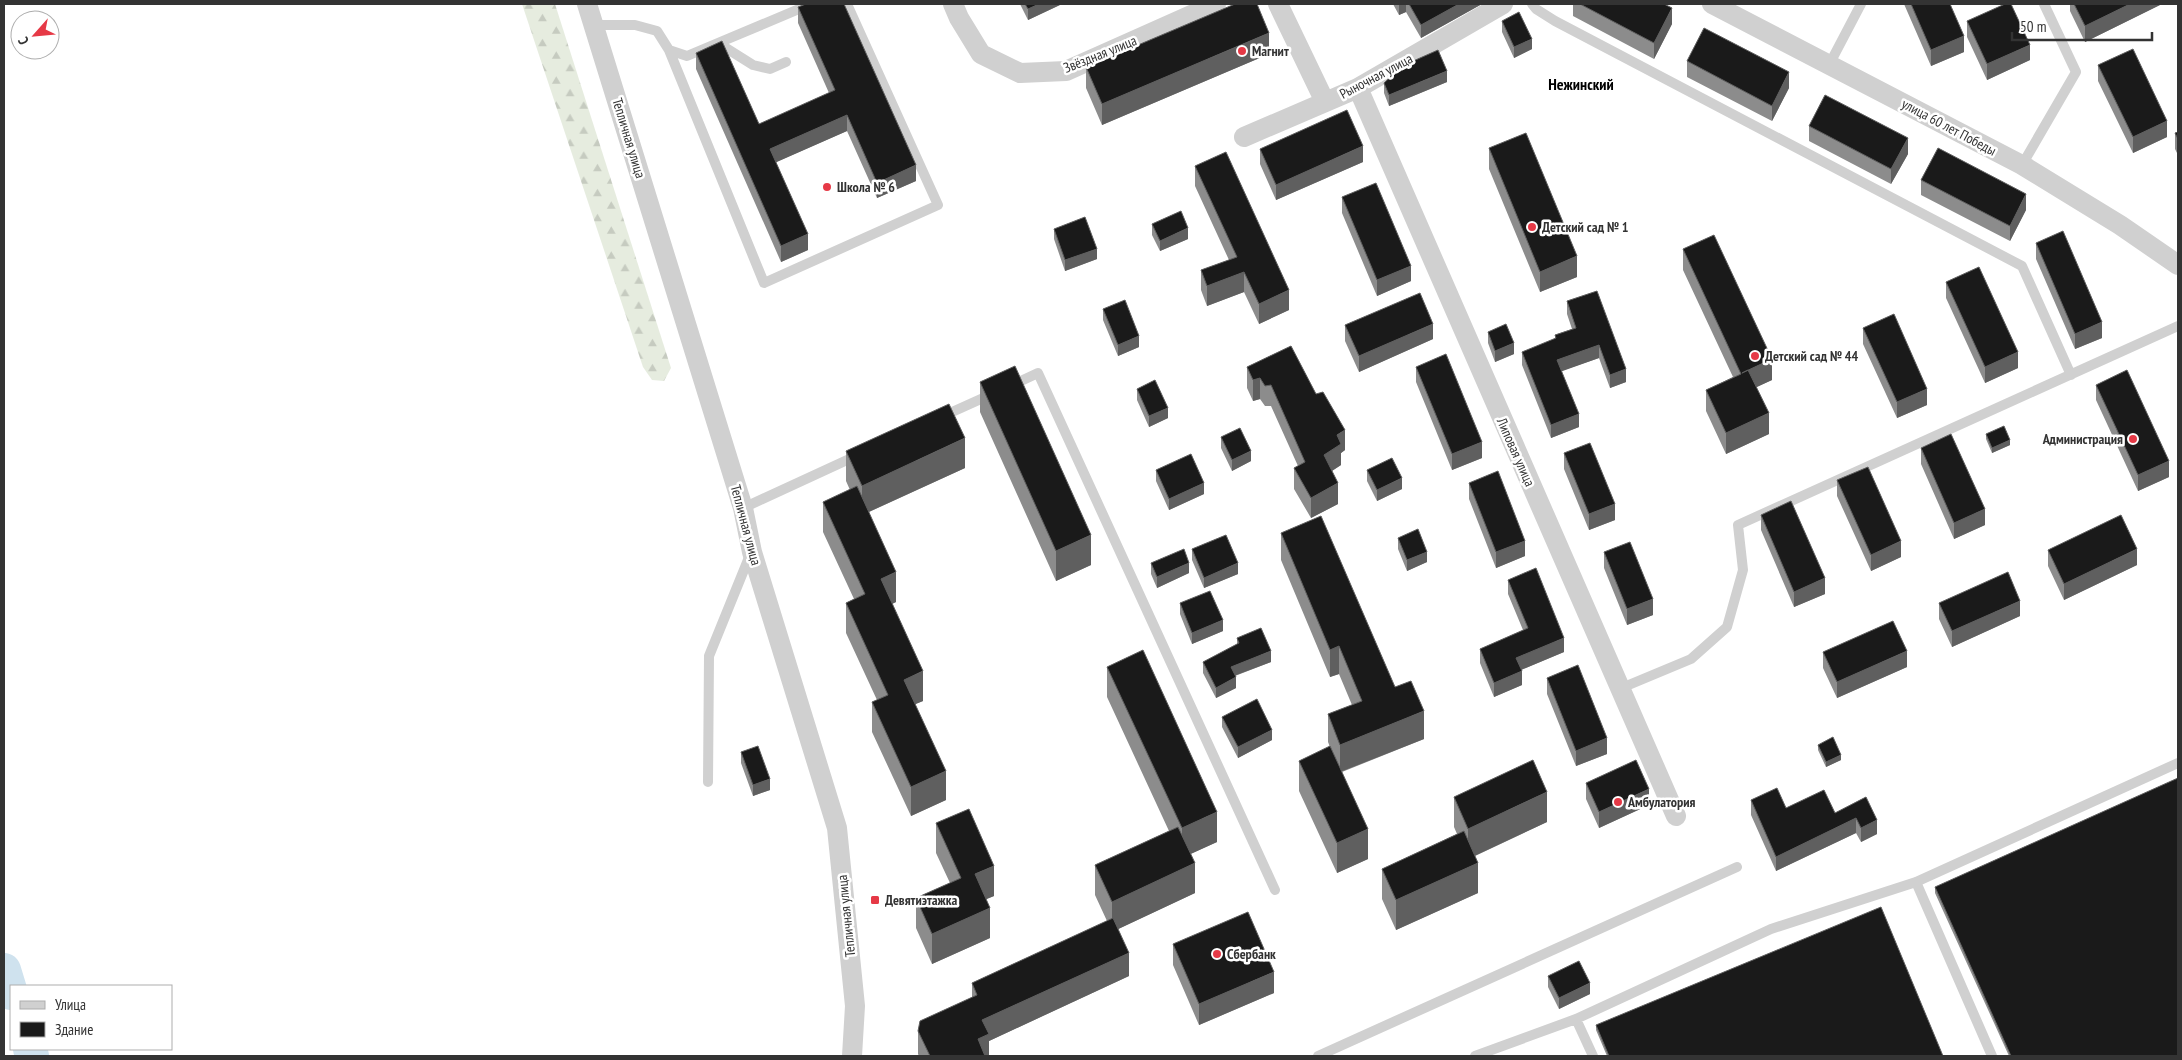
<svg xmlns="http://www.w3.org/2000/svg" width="2182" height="1060" font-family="'PT Sans Narrow',sans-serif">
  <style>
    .forest { fill: url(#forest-firs) }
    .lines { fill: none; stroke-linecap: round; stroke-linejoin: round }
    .river { stroke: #cfe2ee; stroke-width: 34 }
    .lane { stroke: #d0d0d0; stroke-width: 10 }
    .street { stroke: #d0d0d0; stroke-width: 20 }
    .wall { fill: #8c8c8c }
    .shaded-wall { fill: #5f5f5f }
    .building { fill: #1a1a1a; stroke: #5f5f5f }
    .poi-dot { fill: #e63946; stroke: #fff; stroke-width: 2 }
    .labels { text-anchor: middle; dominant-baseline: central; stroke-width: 5; stroke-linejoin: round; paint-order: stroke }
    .poi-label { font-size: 14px; font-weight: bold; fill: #333; stroke: #fff; text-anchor: start }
    .street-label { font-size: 14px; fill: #333; stroke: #fff }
    .quarter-label { font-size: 16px; font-weight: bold; fill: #000; stroke: #fff }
  </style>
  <defs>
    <pattern id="forest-firs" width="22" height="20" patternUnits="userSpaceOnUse" patternTransform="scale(1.25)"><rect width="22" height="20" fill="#e6ecdf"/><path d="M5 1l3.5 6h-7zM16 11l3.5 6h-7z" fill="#c6cbc0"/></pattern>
  </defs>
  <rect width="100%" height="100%" fill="#fff"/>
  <path class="forest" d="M522,4H555L671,368L664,381L652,380L643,367Z"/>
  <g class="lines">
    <path class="river" d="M4,970L11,993
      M30,1049L32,1056"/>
    <path class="lane" d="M1532,4L1536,9L1555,21L2022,266L2071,375
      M594,25H635L657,31L669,50L764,283L938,205L847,4
      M718,43L753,65L770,69L786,62
      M669,50L687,56L811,4
      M1829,65L1861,4
      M2022,165L2076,72L2044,4
      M1010,386L1038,373L1275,890
      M941,417L992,394
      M743,508L858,455
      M1619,689L1691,659L1727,627L1743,570L1738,525L2178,326
      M708,782L709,656L750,555
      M1916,882L1992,1056
      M1576,1019L1593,1056
      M1318,1056L1737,867
      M1475,1056L1576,1019L1771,929L1916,882L2178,763"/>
    <path class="street" d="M587,4L743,508L752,552L837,828L855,1006L852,1056
      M953,4L959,18L981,54L1020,73L1066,71L1216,4
      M1278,4L1325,102
      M1712,4L2022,165L2120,225L2178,265
      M1358,88L1676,816
      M1244,137L1358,88L1503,4"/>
  </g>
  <path class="wall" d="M1020,4H1062L1028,20Z
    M1393,4H1482L1421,38L1406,12L1399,15Z
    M1573,4H1664L1672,24L1654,59L1573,16Z
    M1904,4H1950L1964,52L1931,66Z
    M2070,4H2162L2085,42L2070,11Z
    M798,7L916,181L877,198L847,131L776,162L808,250L781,262L696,69V53L759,124L829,93L798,23Z
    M1502,21L1532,49L1514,58L1502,32Z
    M1967,21L2030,60L1987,80L1967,37Z
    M1269,54L1102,125L1086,88V67Z
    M1687,61L1789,88L1772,121L1687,77Z
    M2098,65L2167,137L2133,153L2098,81Z
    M1447,82L1389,106L1384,93V83Z
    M1809,126L1908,154L1891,184L1809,141Z
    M2178,132V155L2175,149V133Z
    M1489,148L1577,277L1540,292L1489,169Z
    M1260,149L1363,162L1276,200L1260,164Z
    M1195,166L1289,310L1259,324L1244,292L1207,306L1201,290V270L1229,260L1195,186Z
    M1921,180L2026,210L2010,241L1921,195Z
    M1342,197L1411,281L1377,296L1342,213Z
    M1152,224L1188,239L1160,251L1152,235Z
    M1054,229L1097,259L1065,271L1054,239Z
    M2036,243L2102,338L2075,349L2036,259Z
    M1683,249L1772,380L1756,387L1769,434L1726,454L1706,411V390L1733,377L1683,270Z
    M1946,282L2018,368L1985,383L1946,298Z
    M1567,301L1626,382L1610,388L1599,358L1561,371L1579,427L1551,438L1522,365V352L1555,339V335L1572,329L1567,314Z
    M1103,309L1139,347L1118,356L1103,320Z
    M1345,325L1433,339L1359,372L1345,341Z
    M1863,328L1927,405L1897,418L1863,344Z
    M1488,332L1514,354L1495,362L1488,343Z
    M1291,346L1345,450L1341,453V465L1332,471L1338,504L1311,518L1294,489V468L1298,466L1271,406H1265L1260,399L1253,401L1247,388V367Z
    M1416,367L1482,458L1452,470L1416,382Z
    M980,382L1091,565L1056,581L980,412Z
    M2096,385L2169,477L2138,491L2096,400Z
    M1137,389L1168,418L1149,427L1137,400Z
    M1986,434L2010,445L1992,453L1986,439Z
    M1221,437L1251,461L1232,471L1221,448Z
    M1921,448L1985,525L1954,539L1921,464Z
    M846,451L965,468L869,512L896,602L892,604L923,701L915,704L946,800L911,816L872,732V702L877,700L846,633V603L854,599L823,532V502L850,490L846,481Z
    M1564,453L1615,520L1589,530L1564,469Z
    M1156,470L1204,494L1169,510L1156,481Z
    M1367,470L1402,489L1377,501L1367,481Z
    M1837,480L1901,557L1871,571L1837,496Z
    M1469,483L1525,556L1496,568L1469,499Z
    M1761,515L1825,594L1794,607L1761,530Z
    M1281,533L1395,687L1424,739L1342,772L1368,859L1337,873L1299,791V761L1330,747L1328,742V714L1352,705L1339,674L1330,677L1281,560Z
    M1398,538L1427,562L1407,571L1398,549Z
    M1192,549L1238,574L1204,588L1192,560Z
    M2048,550L2137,565L2064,600L2048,566Z
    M1604,552L1653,615L1627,625L1604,568Z
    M1151,563L1189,573L1157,588L1151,574Z
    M1508,580L1564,652L1521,670L1522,685L1494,697L1480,663V649L1523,630L1508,594Z
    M1180,603L1223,631L1192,644L1180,614Z
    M1939,603L2020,616L1952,647L1939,619Z
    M1237,638L1271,662L1235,676L1236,688L1216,698L1203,673V662L1237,645Z
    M1823,652L1907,667L1837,698L1823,668Z
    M1107,667L1217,842L1190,854L1195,893L1118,929L1129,976L989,1041V1056H919L918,1054V1031L972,997V983L1107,921L1095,895V865L1169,831L1107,697Z
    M1547,678L1607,754L1576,766L1547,694Z
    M1222,717L1272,740L1238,758L1222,727Z
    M1818,745L1841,760L1826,767L1818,750Z
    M741,752L770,790L753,796L741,763Z
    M1586,783L1649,805L1599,828L1586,799Z
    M1454,797L1547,822L1475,856L1478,893L1396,930L1382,899V869L1457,834L1454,827Z
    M1866,797L1877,834L1861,842L1856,833L1776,871L1751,815V800L1786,808L1835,813Z
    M936,823L994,896L986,899L990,938L932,964L916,928V898L950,883L936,853Z
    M1935,887L2178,1056H2009L1935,893Z
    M1173,944L1274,993L1199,1025L1173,965Z
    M1548,976L1590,994L1559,1009L1548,987Z
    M1596,1025L1943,1056H1607L1596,1030Z"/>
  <path class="shaded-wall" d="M1039,4H1062L1028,20V9Z
    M1399,4H1406V12L1399,15Z
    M1459,4H1482L1421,38V25Z
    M2130,4H2162L2085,42V26Z
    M1672,8V24L1654,59V43Z
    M1269,33V54L1102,125V104Z
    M1964,36V52L1931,66V50Z
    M1532,39V49L1514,58V47Z
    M2030,45V60L1987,80V64Z
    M1447,71V82L1389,106V95Z
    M1789,72V88L1772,121V106Z
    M847,115V131L770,165V149Z
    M2167,121V137L2133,153V137Z
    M1908,138V154L1891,184V169Z
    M1363,146V162L1276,200V185Z
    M916,165V181L877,198V183Z
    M2026,194V210L2010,241V226Z
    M1188,228V239L1160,251V241Z
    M808,234V250L781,262V246Z
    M1097,249V259L1065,271V260Z
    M1577,256V277L1540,292V272Z
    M1411,266V281L1377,296V280Z
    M1244,272V292L1207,306V286Z
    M1289,290V310L1259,324V304Z
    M2102,322V338L2075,349V334Z
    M1433,324V339L1359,372V356Z
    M1139,336V347L1118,356V345Z
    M1514,343V354L1495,362V351Z
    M1599,345V358L1557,373V360Z
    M2018,352V368L1985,383V367Z
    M1772,359V380L1742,394V373Z
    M1626,369V382L1610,388V375Z
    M1260,378V399L1253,401V380Z
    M1927,389V405L1897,418V402Z
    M1168,408V418L1149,427V416Z
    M1769,413V434L1726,454V433Z
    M1579,414V427L1551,438V425Z
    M1345,430V450L1341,453V465L1324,476V455L1337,435Z
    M965,438V468L862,515V486Z
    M2010,440V445L1992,453V448Z
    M1482,442V458L1452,470V454Z
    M1251,451V461L1232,471V460Z
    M2169,461V477L2138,491V475Z
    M1402,478V489L1377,501V490Z
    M1204,483V494L1169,510V499Z
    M1338,483V504L1311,518V498Z
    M1615,504V520L1589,530V514Z
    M1985,509V525L1954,539V523Z
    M1091,535V565L1056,581V551Z
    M1525,541V556L1496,568V552Z
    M1901,541V557L1871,571V555Z
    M2137,549V565L2064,600V584Z
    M1427,552V562L1407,571V560Z
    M1189,563V573L1157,588V577Z
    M1238,563V574L1204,588V578Z
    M896,572V602L881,609V579Z
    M1825,578V594L1794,607V592Z
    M1653,599V615L1627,625V609Z
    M2020,601V616L1952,647V631Z
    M1223,620V631L1192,644V633Z
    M1564,638V652L1516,672V658Z
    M1339,646V674L1330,677V650Z
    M1271,651V662L1231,677V667Z
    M1907,651V667L1837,698V682Z
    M923,671V701L904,709V680Z
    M1522,671V685L1494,697V683Z
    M1236,677V688L1216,698V688Z
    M1424,711V739L1340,772V745Z
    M1272,730V740L1238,758V747Z
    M1607,738V754L1576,766V751Z
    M1841,755V760L1826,767V762Z
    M946,771V800L911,816V787Z
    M770,779V790L753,796V785Z
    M1649,789V805L1599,828V812Z
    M1547,792V822L1468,859V829Z
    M1217,812V842L1182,858V828Z
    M1856,818V833L1776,871V857Z
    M1877,820V834L1861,842V828Z
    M1368,829V859L1337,873V843Z
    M1195,863V893L1112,932V902Z
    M1478,863V893L1396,930V900Z
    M994,866V896L975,904V874Z
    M990,908V938L932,964V934Z
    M1129,953V976L989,1041V1056H978V1039L982,1020Z
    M1274,972V993L1199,1025V1004Z
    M1590,983V994L1559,1009V998Z"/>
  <path class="building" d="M806,4H844L916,165L877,183L847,115L770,149L808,234L781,246L696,53L722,41L759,124L835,90L798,7Z
    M1025,4H1039L1028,9Z
    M1235,4H1257L1269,33L1102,104L1086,67Z
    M1409,4H1459L1421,25Z
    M1580,4H1664L1672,8L1654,43Z
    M1911,4H1950L1964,36L1931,50Z
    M2005,4H2011L2030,45L1987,64L1967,21Z
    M2074,4H2130L2085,26Z
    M1519,12L1532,39L1514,47L1502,21Z
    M1704,28L1789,72L1772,106L1687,61Z
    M2133,49L2167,121L2133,137L2098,65Z
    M1438,50L1447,71L1389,95L1384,83L1402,66Z
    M1825,95L1908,138L1891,169L1809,126Z
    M1347,110L1363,146L1276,185L1260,149Z
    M2178,132V139L2175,133Z
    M1526,133L1577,256L1540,272L1489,148Z
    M1938,148L2026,194L2010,226L1921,180Z
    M1226,152L1289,290L1259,304L1244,272L1207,286L1201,270L1237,257L1195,166Z
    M1376,183L1411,266L1377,280L1342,197Z
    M1181,211L1188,228L1160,241L1152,224Z
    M1085,217L1097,249L1065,260L1054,229Z
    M2063,231L2102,322L2075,334L2036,243Z
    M1714,235L1772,359L1742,373L1748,370L1769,413L1726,433L1706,390L1741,374L1683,249Z
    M1979,267L2018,352L1985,367L1946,282Z
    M1597,291L1626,369L1610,375L1599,345L1557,360L1579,414L1551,425L1522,352L1556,338L1555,335L1576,328L1567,301Z
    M1420,293L1433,324L1359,356L1345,325Z
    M1125,300L1139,336L1118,345L1103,309Z
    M1894,314L1927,389L1897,402L1863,328Z
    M1506,324L1514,343L1495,351L1488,332Z
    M1291,346L1316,394L1323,392L1345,430L1337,435L1341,444L1324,455L1338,483L1311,498L1294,468L1305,462L1271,385L1265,386L1260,378L1253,380L1247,367Z
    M1446,354L1482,442L1452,454L1416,367Z
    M1015,366L1091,535L1056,551L980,382Z
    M2127,370L2169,461L2138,475L2096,385Z
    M1155,380L1168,408L1149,416L1137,389Z
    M949,404L965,438L862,486L846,451Z
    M2004,426L2010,440L1992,448L1986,434Z
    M1240,428L1251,451L1232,460L1221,437Z
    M1951,434L1985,509L1954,523L1921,448Z
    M1590,443L1615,504L1589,514L1564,453Z
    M1191,454L1204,483L1169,499L1156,470Z
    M1392,458L1402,478L1377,490L1367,470Z
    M1868,467L1901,541L1871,555L1837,480Z
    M1498,471L1525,541L1496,552L1469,483Z
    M857,486L896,572L881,579L923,671L904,680L946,771L911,787L872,702L888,695L846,603L865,594L823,502Z
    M1791,501L1825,578L1794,592L1761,515Z
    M2121,515L2137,549L2064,584L2048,550Z
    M1321,516L1395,687L1411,681L1424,711L1340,745L1328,714L1362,701L1339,646L1330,650L1281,533Z
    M1418,529L1427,552L1407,560L1398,538Z
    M1226,535L1238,563L1204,578L1192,549Z
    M1630,542L1653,599L1627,609L1604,552Z
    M1184,549L1189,563L1157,577L1151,563Z
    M1536,568L1564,638L1516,658L1522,671L1494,683L1480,649L1528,628L1508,580Z
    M2008,572L2020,601L1952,631L1939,603Z
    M1210,591L1223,620L1192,633L1180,603Z
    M1893,621L1907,651L1837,682L1823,652Z
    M1261,628L1271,651L1231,667L1236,677L1216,688L1203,662L1239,643L1237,638Z
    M1143,650L1217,812L1182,828L1107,667Z
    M1578,665L1607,738L1576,751L1547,678Z
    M1257,699L1272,730L1238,747L1222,717Z
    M1833,737L1841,755L1826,762L1818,745Z
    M758,746L770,779L753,785L741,752Z
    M1330,746L1368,829L1337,843L1299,761Z
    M1533,760L1547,792L1468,829L1454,797Z
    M1636,760L1649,789L1599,812L1586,783Z
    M2178,778V1056H2011L1935,887Z
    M1777,788L1786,808L1824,790L1835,813L1866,797L1877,820L1861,828L1856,818L1776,857L1751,800Z
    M969,809L994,866L975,874L990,908L932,934L916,898L961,878L936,823Z
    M1178,827L1195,863L1112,902L1095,865Z
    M1464,831L1478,863L1396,900L1382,869Z
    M1881,907L1943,1056H1609L1596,1025Z
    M1248,912L1274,972L1199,1004L1173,944Z
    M1113,918L1129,953L982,1020L989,1034L978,1039L985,1056H930L918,1031L920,1021L977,995L972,983Z
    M1579,961L1590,983L1559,998L1548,976Z"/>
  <g class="poi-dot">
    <circle cx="1242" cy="51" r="5"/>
    <circle cx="827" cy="187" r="5"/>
    <circle cx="1532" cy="227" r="5"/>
    <circle cx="1755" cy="356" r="5"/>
    <circle cx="2133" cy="439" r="5"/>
    <circle cx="1618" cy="802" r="5"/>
    <rect x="870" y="895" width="10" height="10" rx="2.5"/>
    <circle cx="1217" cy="954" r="5"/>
  </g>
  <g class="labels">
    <g class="poi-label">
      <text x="1252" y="51">Магнит</text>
      <text x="837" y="187">Школа № 6</text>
      <text x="1542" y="227">Детский сад № 1</text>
      <text x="1765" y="356">Детский сад № 44</text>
      <text x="2123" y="439" text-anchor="end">Администрация</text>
      <text x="1628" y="802">Амбулатория</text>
      <text x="885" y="900">Девятиэтажка</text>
      <text x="1227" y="954">Сбербанк</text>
    </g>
    <g class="street-label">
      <text transform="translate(1100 54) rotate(-22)">Звёздная улица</text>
      <text transform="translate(1376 76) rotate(-28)">Рыночная улица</text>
      <text transform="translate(1949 127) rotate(28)">улица 60 лет Победы</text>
      <text transform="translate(629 138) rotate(73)">Тепличная улица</text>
      <text transform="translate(1516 452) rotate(66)">Липовая улица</text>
      <text transform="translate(746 525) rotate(75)">Тепличная улица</text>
      <text transform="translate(846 916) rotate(-96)">Тепличная улица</text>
    </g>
    <g class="quarter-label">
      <text x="1581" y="84">Нежинский</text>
    </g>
  </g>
  <rect width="2182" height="1060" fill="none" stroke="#333333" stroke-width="10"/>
  <rect x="10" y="985" width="162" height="65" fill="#ffffff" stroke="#adadad"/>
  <rect x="20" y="1001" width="25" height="8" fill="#d0d0d0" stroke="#adadad"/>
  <text x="55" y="1010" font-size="15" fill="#333333">Улица</text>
  <rect x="20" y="1022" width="25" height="15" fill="#1a1a1a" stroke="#adadad"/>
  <text x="55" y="1035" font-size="15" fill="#333333">Здание</text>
  <g transform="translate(35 35) rotate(243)"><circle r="24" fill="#ffffff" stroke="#adadad"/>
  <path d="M0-4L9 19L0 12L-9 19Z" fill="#e63946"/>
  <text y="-8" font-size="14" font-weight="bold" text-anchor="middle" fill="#333333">С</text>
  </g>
  <path d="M2012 32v8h140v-8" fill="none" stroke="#333333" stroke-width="2.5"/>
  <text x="2020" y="32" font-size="15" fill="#333333" stroke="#ffffff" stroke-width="4" paint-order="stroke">50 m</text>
</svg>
